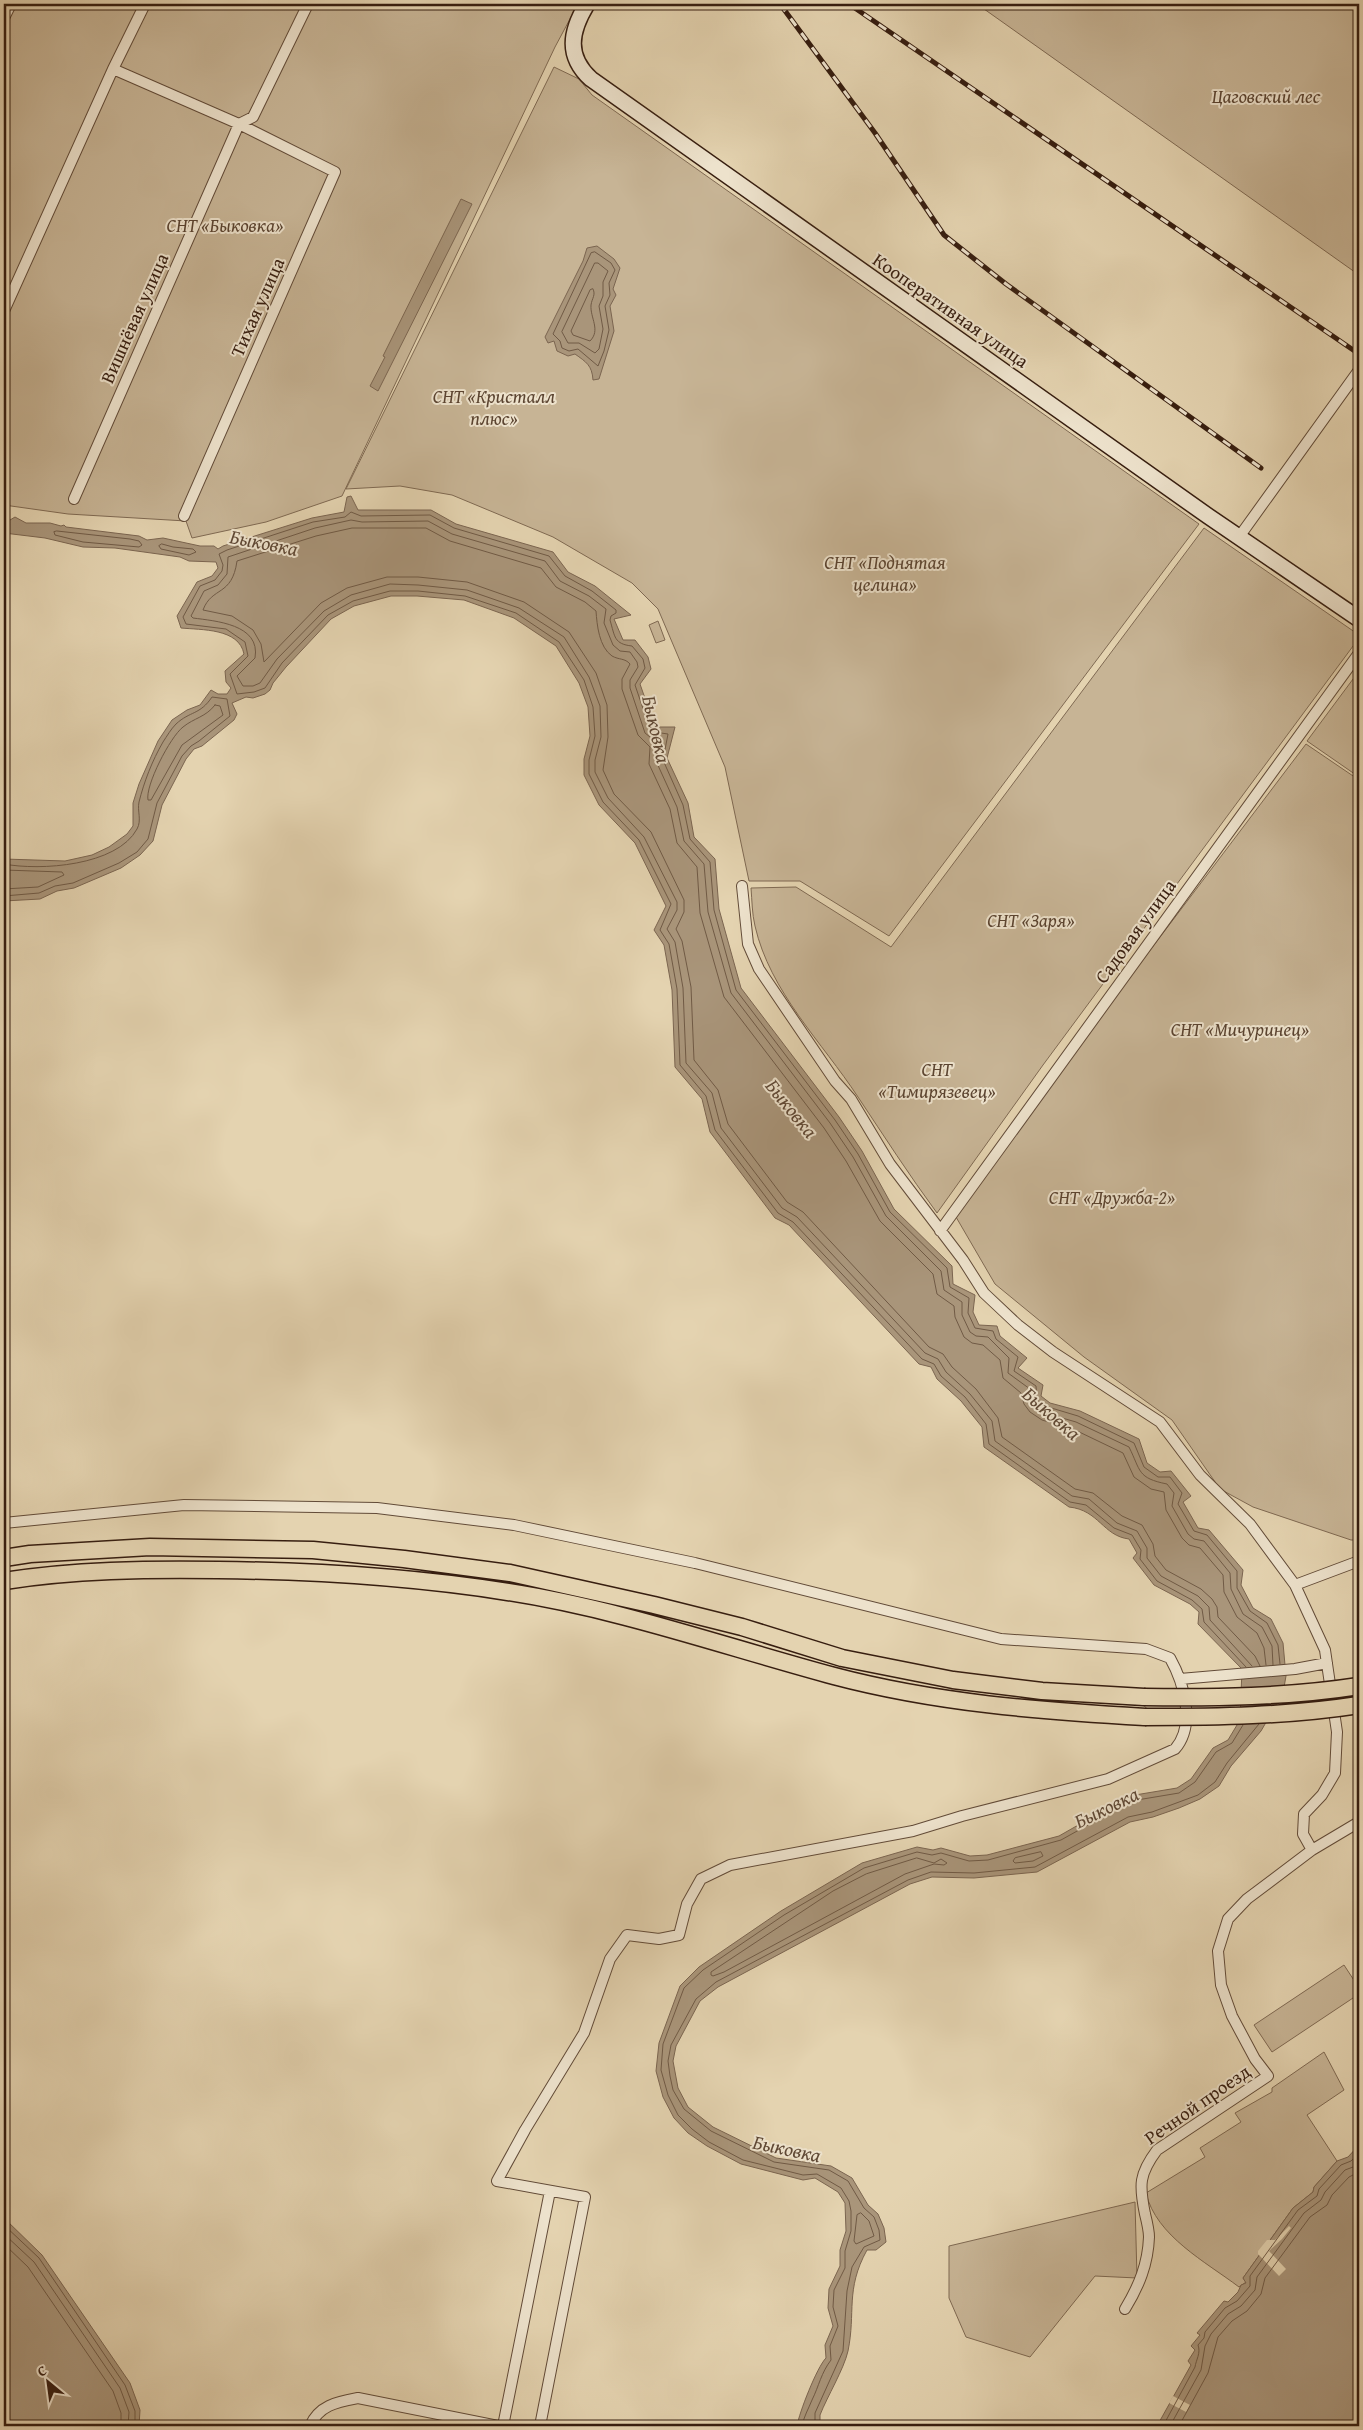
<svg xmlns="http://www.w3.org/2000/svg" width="1363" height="2430" font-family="'Gentium Book Plus',serif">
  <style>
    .green { fill: #c7b495; stroke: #7f6952 }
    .water { fill: #a9957a; stroke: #7b6550 }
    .pier { fill: #e4d3b0 }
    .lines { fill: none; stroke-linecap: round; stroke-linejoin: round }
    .shore { stroke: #705a45; stroke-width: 1 }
    .street-casing { stroke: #624b38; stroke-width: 12 }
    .secondary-casing { stroke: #371e10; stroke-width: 18 }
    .primary-casing { stroke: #371e10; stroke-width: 19 }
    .street { stroke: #ede2cc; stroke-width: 10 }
    .secondary { stroke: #ede2cc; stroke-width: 15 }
    .primary { stroke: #e4d3b0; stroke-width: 16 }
    .rail-casing { stroke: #371e10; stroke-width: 5 }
    .rail { stroke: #ede2cc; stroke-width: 3; stroke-dasharray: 9; stroke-linecap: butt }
    .primary-bridge-casing { stroke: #371e10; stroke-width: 19; stroke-linecap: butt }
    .primary-bridge { stroke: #e4d3b0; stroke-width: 16 }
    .labels { text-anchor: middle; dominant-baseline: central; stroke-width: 4; stroke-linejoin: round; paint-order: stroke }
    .park-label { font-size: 19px; font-style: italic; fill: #5b4431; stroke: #ede2cc }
    .street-label { font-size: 19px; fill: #371e10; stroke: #ede2cc }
    .water-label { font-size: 20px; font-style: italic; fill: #5f4835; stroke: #ede2cc }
  </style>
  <rect width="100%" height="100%" fill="#e4d3b0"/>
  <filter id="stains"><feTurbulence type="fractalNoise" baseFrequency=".004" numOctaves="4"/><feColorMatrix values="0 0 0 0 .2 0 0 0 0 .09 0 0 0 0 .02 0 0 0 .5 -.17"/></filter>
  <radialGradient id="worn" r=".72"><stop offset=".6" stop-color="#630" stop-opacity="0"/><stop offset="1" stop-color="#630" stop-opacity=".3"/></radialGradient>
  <path class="green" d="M4,4H578L555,47L342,496L266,522L192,538L186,521L68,514L4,505Z
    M977,4H1359V275Z
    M554,67L579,79L592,95L1199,524L889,936L800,881H749L725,767L658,609L632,583L553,537L452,495L400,486L346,489Z
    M1204,528L1359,635V638L1043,1065L937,1213C909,1175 884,1136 858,1097C822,1042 770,992 755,926C752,914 752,900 751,888L796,887L891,947Z
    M658,621L665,640L656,643L649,625Z
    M1359,671V777L1307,741Z
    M1306,744L1359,780V1540H1351L1253,1507L1220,1489L1172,1420L1084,1357L995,1284L956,1217L1070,1056Z
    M1344,1965L1359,1988V1994L1272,2052L1254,2025Z
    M1324,2052L1344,2090L1307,2115L1337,2161L1314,2187L1313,2192L1293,2208L1243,2278L1246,2282L1239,2287C1206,2262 1156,2236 1146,2193L1205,2157L1200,2148L1241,2122L1235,2113L1272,2092V2088Z
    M1135,2202L1137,2278L1095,2276L1030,2357L966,2337L949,2298V2246Z"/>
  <path class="water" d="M461,199L472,204L378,391L370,386L385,357L383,356Z
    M597,246L614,259L620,268L613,289L616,295L610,306L614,331L599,379L593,380C592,365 586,362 575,354L568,356L557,351L554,341L548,343L545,337L583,261L587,248Z
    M351,496L358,510H431L456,524L553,552L568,572L595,586L631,615L614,619L623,640H635L648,657L651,669L640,684L655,727H675L667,758L688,803L694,837L715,859L719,909L741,988L839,1117L862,1151L894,1209L952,1266L953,1284L975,1295L973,1312L979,1325L997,1326L1000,1336L1027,1358L1018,1368L1043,1385L1041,1396L1050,1403L1080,1411L1139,1439L1147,1463L1160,1472L1171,1471L1191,1496L1183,1502L1198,1528L1209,1530L1243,1570L1241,1585L1253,1608L1271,1619L1283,1643L1286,1676L1283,1693L1261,1731L1231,1766L1219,1786L1200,1799L1179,1808L1153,1817L1130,1822L1037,1872L974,1878L932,1877L910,1884L718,1987L700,2001L676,2046L673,2061L678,2088L688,2107L713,2127L776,2158L831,2166L852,2178L868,2205L878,2214L884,2228L886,2242L876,2250H867C845,2290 856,2312 848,2351C844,2369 827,2397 820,2415V2426H797C799,2413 817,2367 826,2358L825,2345L833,2326L828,2308L829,2289L840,2266V2250L846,2231L845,2203L838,2192L815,2178L803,2180L741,2164L707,2146L688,2133L674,2118L663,2097L656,2071L659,2043L680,1986L699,1967L781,1911L862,1863L917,1847L933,1850L941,1848L970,1856L987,1855L1059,1836L1129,1796L1177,1788L1191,1779L1213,1748L1228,1740L1240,1720L1242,1669L1198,1624L1199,1612L1190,1604L1154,1585L1133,1558L1137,1553L1129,1539C1103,1536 1099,1510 1069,1507L984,1447L982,1427L961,1401L937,1379L931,1367L919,1364L789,1225L775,1218L710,1132L702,1099L675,1067L672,990L664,945L654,930L666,906L635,843L599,805L584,775V759L590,736L588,707L579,683L556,646L514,618L464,600L417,596H391L354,606L331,619L286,667L273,683L270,690L265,694L253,698L246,697L232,703L237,714L234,720L202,746L194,749L186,759L162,805L153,841L140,855L121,868L74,888L57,891L40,899L4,901V859L65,861L92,855L109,847L127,834L133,826V803L139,784L158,741L172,720L187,710L200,705L211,690L218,694H227L231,688L226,682L225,671L244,654C239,628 201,630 181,628L177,616L197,582L212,576L218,568L216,562L189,561L180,557L115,548L83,547L45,538L4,533V518L10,520L15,517L26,523H50L61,526L64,525L66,527L139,536L147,540L163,538L200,546H214L218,549L223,546L312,518L344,512L347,497Z
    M1359,2145V2426H1157L1191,2365L1188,2361L1195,2350L1191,2346L1200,2335L1197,2333L1224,2301L1228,2302L1238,2292L1241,2285L1246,2283L1243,2278L1293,2208L1313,2192L1314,2187L1337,2161L1348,2157Z
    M4,2218L42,2255L130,2383L140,2410L139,2426H4Z"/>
  <path class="pier" d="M1289,2226L1291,2228L1282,2239L1269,2251L1286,2269L1279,2276L1258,2254V2251L1267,2240H1275Z
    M1173,2396L1190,2405L1186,2412L1169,2403Z"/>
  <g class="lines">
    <path class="shore" d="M595,252L611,263L615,270L609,283L610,295L605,306L609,330L604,351L598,366L578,349L569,351L562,348L560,341L553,334L591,253Z
      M595,263H598L608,271L603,282V296L599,306L603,329L599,349L595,353L579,343H568L562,332Z
      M593,289C596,295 592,298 591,305C590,318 601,330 590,341L573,335L571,331L590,290Z
      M57,531L130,539L139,541L142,545L139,547L83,542L55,535L54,532Z
      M162,544L173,547L193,549L196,552L189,555L161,549L159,546Z
      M215,705L220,706L223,715L182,745L151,800H148C145,786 170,737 183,727C194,718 206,717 215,705Z
      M4,864C40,871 117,866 137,829C142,820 137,811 139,802C144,782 152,761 163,742C167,736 171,729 176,724C190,711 200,715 212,697L227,699L230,716L199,741L191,746L182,756L157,803L148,839L137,852L119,863L73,883L55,886L39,893L4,896
      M4,870L62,872L64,875L38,887L4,889
      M1252,1666L1210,1620L1209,1607L1198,1596L1161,1576L1147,1558V1548L1137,1531L1117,1523L1089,1499L1072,1496L995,1441L992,1421L970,1394L946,1372L938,1359L925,1353L797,1217L782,1208L721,1128L712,1093L686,1063L683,988L675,942L667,929L677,910V902L644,837L608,798L595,772V760L601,737L600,706L589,677L564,637L519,608L467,590L418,585L390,584L351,595L324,611L277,659L260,683L253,686H243L237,676L255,658C261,624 215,621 193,618L191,616L204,591L218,585L227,574L228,557L315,528L351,520L362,522L428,521L452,534L545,561L560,581L589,596L606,609L604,623L613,645L620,651L630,652L637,662L638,667L630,680V688L645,733L650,737L660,741L656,761L677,807L684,841L704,864L708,912L731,993L830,1123L853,1157L886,1216L941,1271L944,1290L962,1302V1315L970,1332L976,1336L988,1337L1009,1358L1008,1373L1030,1389L1033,1404L1045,1413L1076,1422L1129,1447C1141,1471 1137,1478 1167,1484L1174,1493L1172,1506L1188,1534L1194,1539L1204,1541L1230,1573L1231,1589L1243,1614L1262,1627L1272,1646L1273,1665
      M1260,1666L1255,1656L1218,1617L1217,1607L1212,1599L1201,1589L1166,1570L1155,1556L1153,1544L1142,1525L1122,1516L1093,1493L1075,1489L1002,1437L998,1418L976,1389L952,1367L943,1354L929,1347L803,1212L787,1202L728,1124L718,1090L694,1060L691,987L682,941L676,929L684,912V900L651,832L614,794L603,770L608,737L607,705L596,673L569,632L524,602L467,582L418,577H387L347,588L321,603L264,662L261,644L253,630L232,616L203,610C212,586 232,597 237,561L316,536L352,528H426L450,541L541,568L556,587L585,602L596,611C597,625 599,647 612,656C619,660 625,658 630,664L622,679V689L638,735L650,747L649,764L670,809L677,843L697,867L700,913L724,997L824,1128L846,1161L880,1221L933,1274L937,1294L954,1306L955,1317L964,1337L972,1343L983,1345L1000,1360L1003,1378L1021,1393L1024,1404L1030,1412L1042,1420L1073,1429L1123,1453L1134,1477L1151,1489L1164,1492L1166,1510L1182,1538L1189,1545L1200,1548L1223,1575L1224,1592L1237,1617L1257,1633L1264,1648L1266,1665
      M1246,1667L1204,1622L1202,1609L1192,1600L1157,1581L1140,1559L1141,1550L1132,1535L1114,1528L1086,1505L1070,1502L989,1444L986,1424L965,1397L941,1376L934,1364L922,1359L793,1222L778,1213L715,1130L706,1096L680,1065L677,989L669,944L660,930L671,904L639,840L603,802L589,774V760L595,736L593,707L584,680L559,642L516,613L465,596L418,591H390L353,601L328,615L282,663L265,688L254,692L237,694L230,674L248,656L245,642L226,629L186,624L183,617L200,586L215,580L222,571L223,565L219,554L227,550L313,522L345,517L351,512L361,516L430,515L454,528L549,556L565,576L592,591L616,610V613L611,616L610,620C615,637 614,644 632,646L643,659L645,668L635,685L650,729L654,732L668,734L663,760L683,805L690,839L710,862L714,910L736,990L835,1120L858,1154L890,1212L947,1268L950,1287L969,1298L968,1313L975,1328L993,1331L996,1339L1018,1357L1014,1371L1036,1386L1037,1400L1048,1407L1078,1416L1134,1443L1144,1467L1158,1477H1170L1182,1493L1178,1504L1194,1531L1207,1535L1237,1571V1588L1250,1611L1267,1623L1278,1645L1280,1664
      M1041,1852L1043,1856L1033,1861L1015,1863L1013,1861L1015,1858Z
      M917,1858L934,1863L941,1859L947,1863L944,1865L934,1864L905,1874L724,1972L713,1976L711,1975V1972L833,1891L866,1874Z
      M861,2213L869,2221L874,2236L856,2244L854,2241L857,2215Z
      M4,2225L39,2258L125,2385L135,2411V2426
      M4,2234L34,2262L120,2388L129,2412L128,2426
      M4,2244L28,2267L113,2391L121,2413V2426
      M802,2426C804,2416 808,2410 812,2400C819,2386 821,2373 831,2360L830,2346L838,2326L833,2307L834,2290L845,2268V2251L851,2231V2211L849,2201L841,2188L817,2174L803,2175L743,2160L709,2142L692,2129L678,2115L668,2095L661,2070L663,2044L684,1988L703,1970L784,1915L864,1868L917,1852L932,1855L941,1853L969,1861L988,1860L1061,1840L1131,1801L1179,1793L1195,1782L1216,1752L1232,1743L1243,1725
      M815,2426V2413L843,2351L847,2291L852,2267L864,2247L880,2240L879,2230L874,2217L864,2208L848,2181L829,2170L774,2162L711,2131L684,2109L673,2090L670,2076L668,2061L671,2045L696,1999L716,1982L908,1880L931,1872L974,1873L1035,1867L1128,1817L1152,1812L1198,1795L1215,1782L1227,1763L1259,1724
      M1163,2426L1195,2367C1196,2360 1201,2353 1198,2345L1204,2338L1205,2332L1225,2308L1237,2301L1250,2286V2276L1298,2210L1317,2196L1319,2189L1341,2165L1351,2161L1359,2153
      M1170,2426L1201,2370L1205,2346L1211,2334L1228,2314L1241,2306L1255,2290L1257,2277L1304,2213L1321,2200L1325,2192L1345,2170L1353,2167L1359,2162
      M1179,2426L1208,2373L1218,2337L1232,2321L1247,2311L1261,2294L1265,2278L1310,2217L1327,2205L1332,2195L1349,2177L1359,2172"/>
    <g class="street-casing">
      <path id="street" d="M4,18L11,4
        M113,69L239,124L335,172L184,516
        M4,311L113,69L145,4
        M74,499L239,124L253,117L308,4
        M1239,537L1359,370
        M742,886L748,944L759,969L835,1081L851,1099L890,1164L963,1260L984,1293L1018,1325L1053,1352L1160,1422L1200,1475L1250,1524L1295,1585L1325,1650L1337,1732L1335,1773L1322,1795L1304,1814L1303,1834L1312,1850
        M940,1231L1359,653
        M4,1523L184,1505L377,1508L514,1525L695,1563L1001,1639L1146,1649L1170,1658C1184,1683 1196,1725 1175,1749L1108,1779L962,1816L913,1831L730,1865L701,1879L687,1904L679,1935L659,1939L627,1935L610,1959L584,2033L525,2130L497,2181L585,2197L540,2426
        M1295,1585L1359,1561
        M1180,1679L1295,1669L1327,1663
        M1125,2309C1139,2286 1148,2264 1149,2237C1149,2230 1147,2222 1145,2214C1139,2185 1139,2174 1157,2150L1268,2076L1255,2059L1232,2016L1221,1985L1218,1951L1228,1919L1247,1899L1312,1850L1359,1822
        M310,2426C319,2405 337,2402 358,2398L498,2426
        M503,2426L550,2191"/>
    </g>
    <g class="secondary-casing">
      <path id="secondary" d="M587,4C570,32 566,56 591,79L1208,516L1359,619"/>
    </g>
    <g class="primary-casing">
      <path id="primary" d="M4,1558L30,1554L150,1547L313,1550L404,1559L510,1573L654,1605L742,1627L842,1658L953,1680L1042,1691L1144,1697
        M4,1581C74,1570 147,1569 218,1570C315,1571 412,1577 508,1592C619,1609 726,1647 834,1676C936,1703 1040,1711 1145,1717"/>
    </g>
    <use href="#street" class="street"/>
    <use href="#secondary" class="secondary"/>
    <use href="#primary" class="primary"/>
    <g class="rail-casing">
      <path id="rail" d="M780,4L875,133L944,235L1006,284L1261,468
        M849,4L1359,354"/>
    </g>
    <use href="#rail" class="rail"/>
    <g class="primary-bridge-casing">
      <path id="primary-bridge" d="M1144,1697C1215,1698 1288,1697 1359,1686
        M1145,1717C1217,1717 1288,1716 1359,1705"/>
    </g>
    <use href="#primary-bridge" class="primary-bridge"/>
  </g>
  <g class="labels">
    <g class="park-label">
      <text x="1266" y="96">Цаговский лес</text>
      <text x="225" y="225">СНТ «Быковка»</text>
      <text x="494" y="396">СНТ «Кристалл<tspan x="494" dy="22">плюс»</tspan></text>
      <text x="885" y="562">СНТ «Поднятая<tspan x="885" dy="22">целина»</tspan></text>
      <text x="1031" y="920">СНТ «Заря»</text>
      <text x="1240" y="1029">СНТ «Мичуринец»</text>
      <text x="937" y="1069">СНТ<tspan x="937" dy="22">«Тимирязевец»</tspan></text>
      <text x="1112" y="1197">СНТ «Дружба-2»</text>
    </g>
    <g class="street-label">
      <text transform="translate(257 307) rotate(-66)">Тихая улица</text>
      <text transform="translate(951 310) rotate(35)">Кооперативная улица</text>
      <text transform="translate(134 318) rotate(-66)">Вишнёвая улица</text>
      <text transform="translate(1135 931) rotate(-54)">Садовая улица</text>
      <text transform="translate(1197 2104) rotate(-35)">Речной проезд</text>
    </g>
    <g class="water-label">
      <text transform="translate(264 542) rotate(11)">Быковка</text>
      <text transform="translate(657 729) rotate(77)">Быковка</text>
      <text transform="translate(792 1108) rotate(51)">Быковка</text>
      <text transform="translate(1052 1413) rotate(41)">Быковка</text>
      <text transform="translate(1106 1807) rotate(-26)">Быковка</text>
      <text transform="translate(787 2148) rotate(12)">Быковка</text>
    </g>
  </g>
  <rect width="1363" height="2430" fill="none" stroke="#e4d3b0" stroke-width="20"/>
  <rect x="5" y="5" width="1353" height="2420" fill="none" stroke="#371e10" stroke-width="2.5"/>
  <rect x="10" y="10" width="1343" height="2410" fill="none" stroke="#371e10"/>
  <g transform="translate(48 2382) rotate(331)" stroke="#ede2cc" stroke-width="4" paint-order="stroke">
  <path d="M0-4L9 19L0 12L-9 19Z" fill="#371e10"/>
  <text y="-8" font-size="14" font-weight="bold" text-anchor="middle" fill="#371e10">С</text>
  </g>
  <rect width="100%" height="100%" filter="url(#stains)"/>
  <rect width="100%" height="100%" fill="url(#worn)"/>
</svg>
